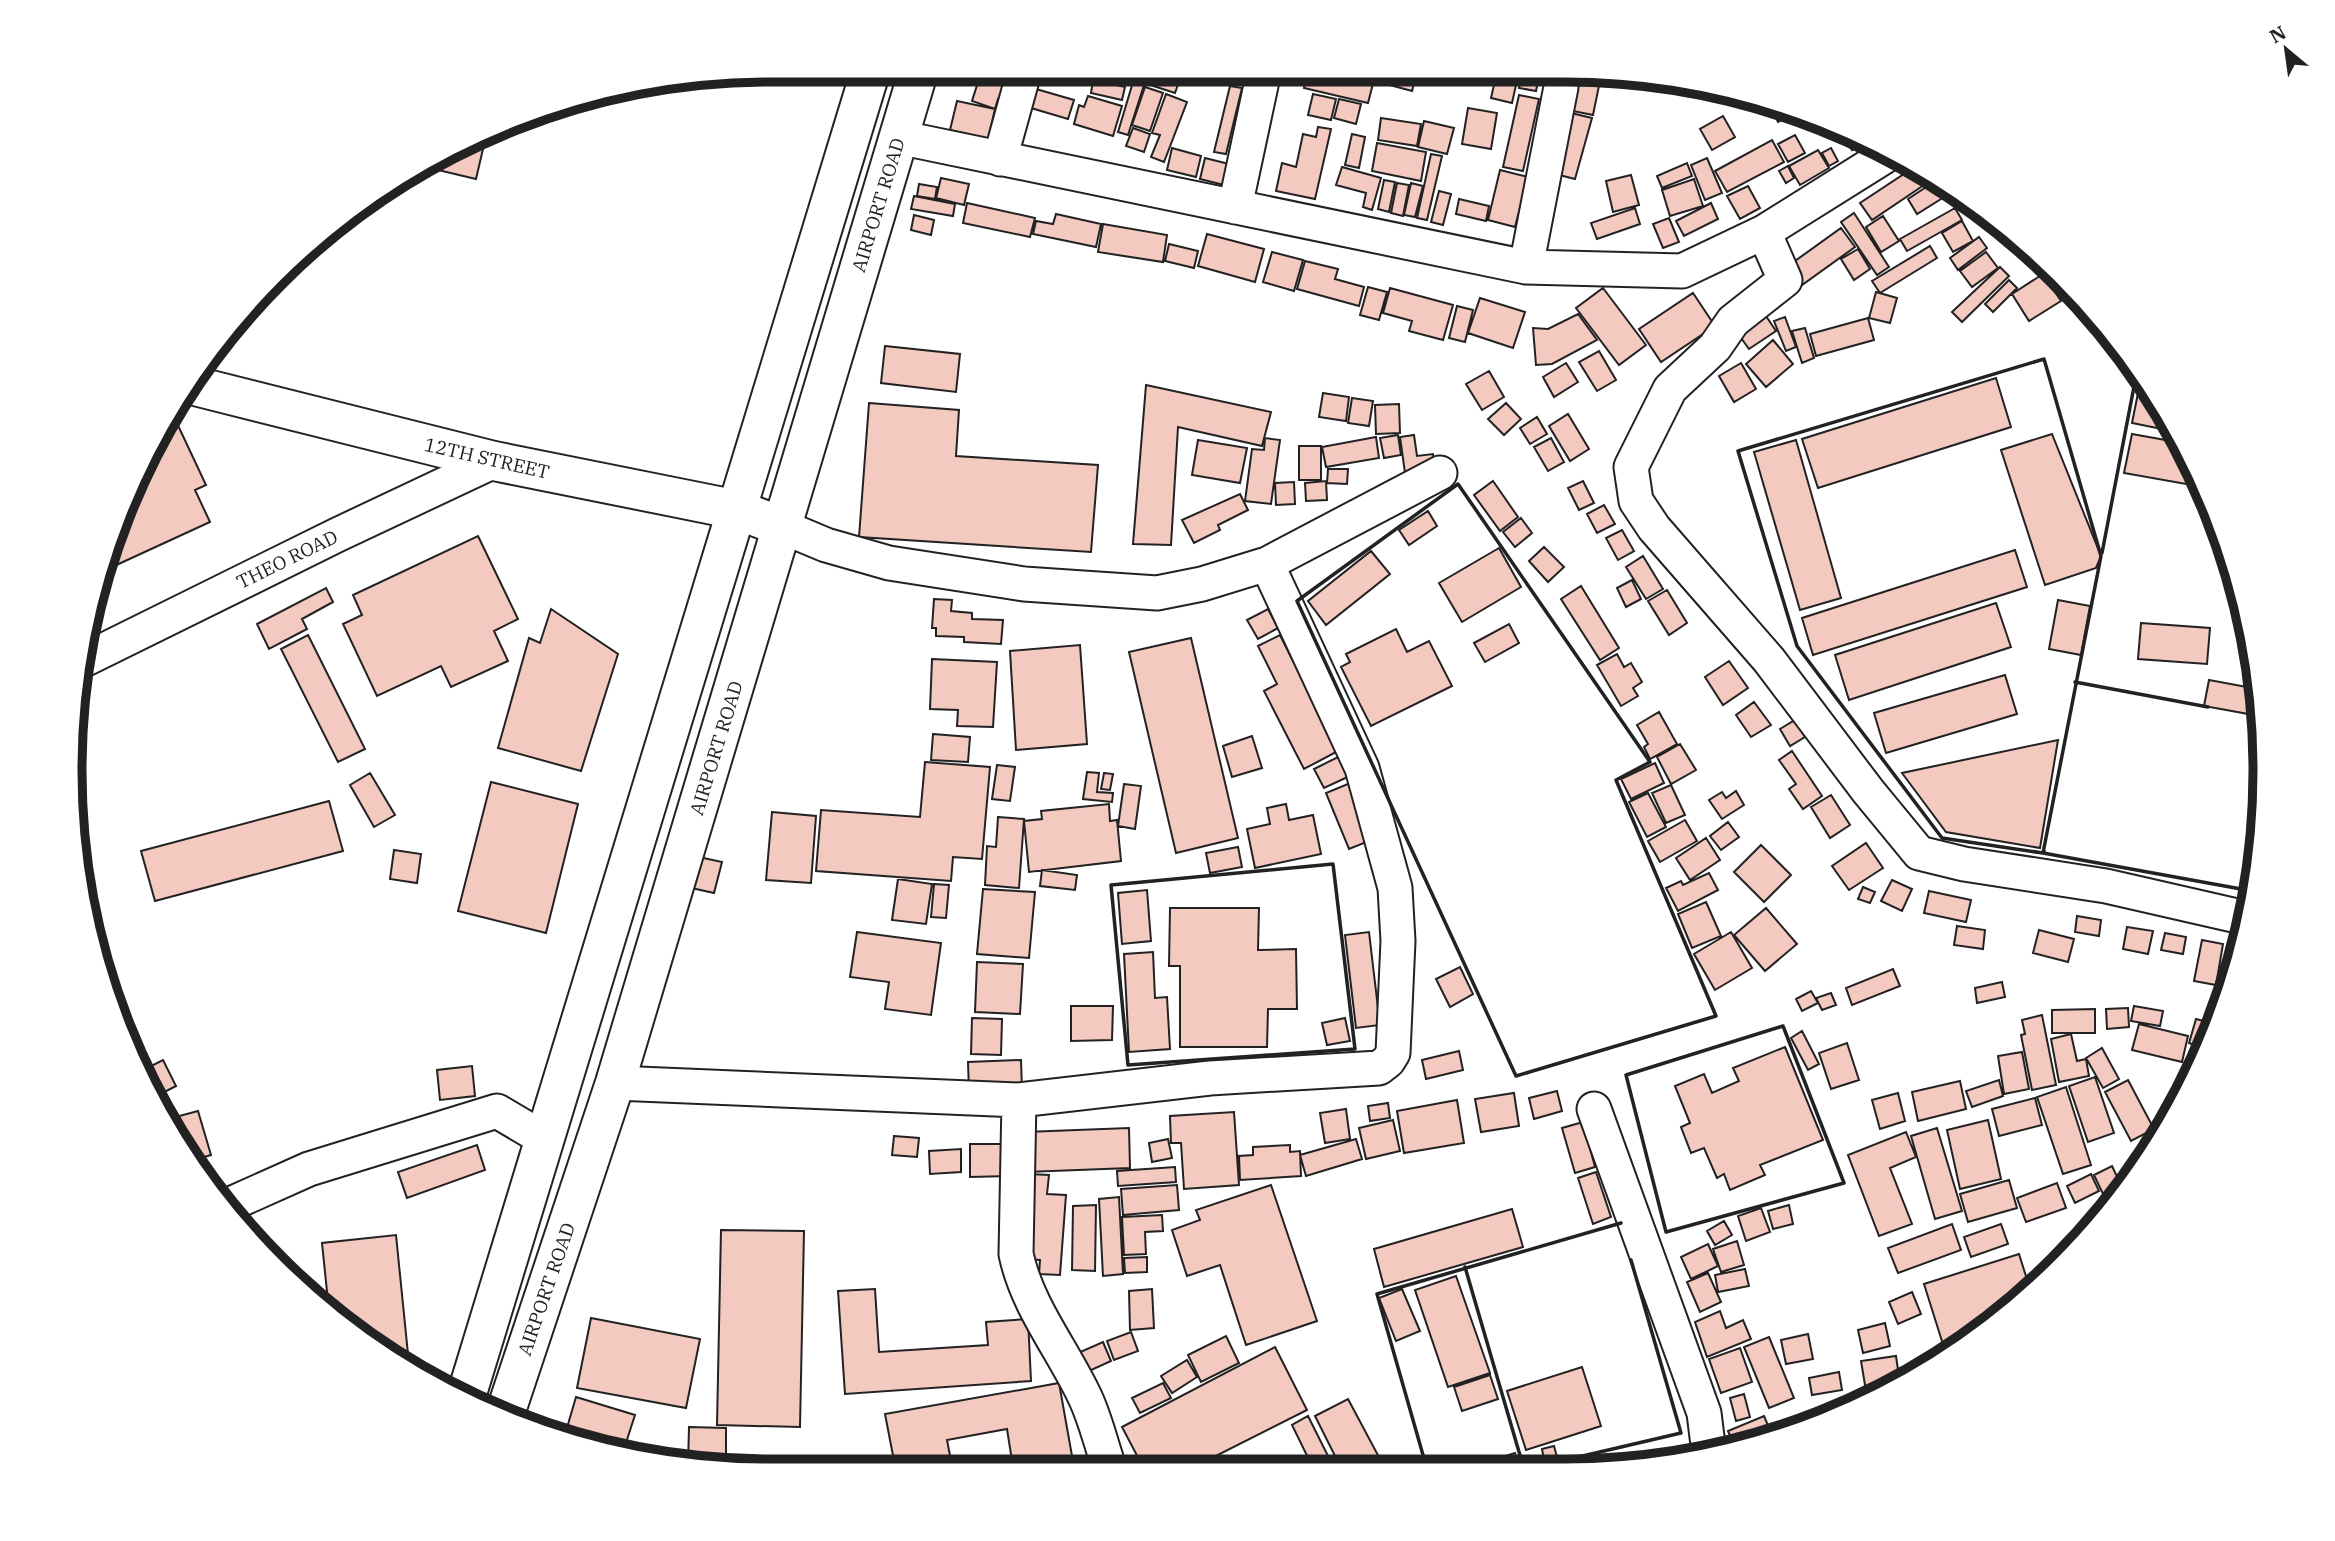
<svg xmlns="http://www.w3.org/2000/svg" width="2335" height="1541" font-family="'IBM Plex Serif',serif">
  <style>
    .building { fill: #f3c9c0; stroke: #222; stroke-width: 2 }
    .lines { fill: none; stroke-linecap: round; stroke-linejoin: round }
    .minor-casing { stroke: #222; stroke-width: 37 }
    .tertiary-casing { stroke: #222; stroke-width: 42 }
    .primary-casing { stroke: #222; stroke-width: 42 }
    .minor { stroke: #fff; stroke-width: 33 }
    .tertiary { stroke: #fff; stroke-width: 38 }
    .primary { stroke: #fff; stroke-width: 38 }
    .wall { stroke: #222; stroke-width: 3.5 }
    .labels { text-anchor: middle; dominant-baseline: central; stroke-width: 5; stroke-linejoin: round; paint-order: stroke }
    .street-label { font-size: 19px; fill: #222; stroke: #fff }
    .rim { fill: none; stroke: #222; stroke-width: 9 }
  </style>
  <rect width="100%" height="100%" fill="#fff"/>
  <path class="building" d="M980,76H1000L1010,79L1003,100L998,99L995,109L972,101Z
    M1048,76H1077L1074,85Z
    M1136,76H1181L1175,93L1135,80Z
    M1202,76H1232L1230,84Z
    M1275,76H1298L1297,82Z
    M1306,76H1375L1368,103L1304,88Z
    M1388,76H1416L1412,91L1386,84Z
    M1496,76H1518L1512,103L1491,98Z
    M1522,76H1539L1536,91L1519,88Z
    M1576,76H1601L1593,115L1568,110Z
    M1093,80L1125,87L1122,100L1091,93Z
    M1133,82L1144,85L1128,135L1118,132Z
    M1230,86L1242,88L1226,154L1214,152Z
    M1145,87L1163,93L1150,131L1132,125Z
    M1036,89L1074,100L1068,119L1031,108Z
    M1166,94L1187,102L1164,162L1151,157L1160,135L1152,133Z
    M1313,94L1336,99L1331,120L1308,115Z
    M1519,95L1539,99L1523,171L1503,167Z
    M1088,96L1122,106L1113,136L1074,124L1079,105L1084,107Z
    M1339,99L1361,104L1356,124L1334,118Z
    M957,101L995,109L988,139L950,130Z
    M1768,102L1796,113L1778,122Z
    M1468,108L1497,113L1491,149L1462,144Z
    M1571,113L1592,118L1575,179L1555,174Z
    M1723,116L1735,137L1712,150L1700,129Z
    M1381,118L1421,124L1417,146L1378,140Z
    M1424,121L1454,128L1447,154L1418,147Z
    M1318,127L1331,129L1315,199L1276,191L1282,163L1296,167L1303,134L1316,137Z
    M1133,128L1150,134L1144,152L1126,146Z
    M1840,129L1869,140L1852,150Z
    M1352,134L1365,137L1359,168L1345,165Z
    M1795,135L1805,153L1788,162L1778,144Z
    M486,136L476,179L425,167Z
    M1772,140L1784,162L1727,192L1715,171Z
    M1377,143L1426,152L1421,181L1372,171Z
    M1172,148L1201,156L1196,177L1167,170Z
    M1831,148L1838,161L1829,166L1822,153Z
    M1818,150L1829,168L1800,185L1789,166Z
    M1431,154L1442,156L1427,220L1417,218Z
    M1205,158L1237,166L1232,187L1200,179Z
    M1707,158L1722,193L1705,200L1691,165Z
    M1687,163L1692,176L1662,188L1657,176Z
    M1788,166L1794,178L1786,183L1779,171Z
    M1342,167L1381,178L1372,210L1363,207L1366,193L1336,185Z
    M1913,168L1920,173L1927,183L1872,220L1860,203Z
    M1500,170L1528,177L1515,227L1488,220Z
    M1631,175L1639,205L1613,212L1606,181Z
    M941,178L969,184L964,205L936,198Z
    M1694,179L1703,206L1670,216L1662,190Z
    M1384,180L1395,182L1389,212L1378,209Z
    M1934,182L1949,194L1917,214L1908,199Z
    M1397,183L1409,185L1403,216L1391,213Z
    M1411,183L1423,186L1415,217L1404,215Z
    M919,184L937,187L935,199L917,196Z
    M1748,186L1760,208L1740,219L1727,196Z
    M1439,191L1451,194L1443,225L1431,222Z
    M914,196L955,204L953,216L911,209Z
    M1459,199L1489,206L1486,221L1456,214Z
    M967,203L1035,218L1030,237L963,223Z
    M1711,203L1718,219L1684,236L1676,221Z
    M1635,208L1640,224L1597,239L1591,223Z
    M1955,208L1962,220L1907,251L1900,239Z
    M1854,213L1889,267L1877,275L1841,222Z
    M1056,214L1101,224L1096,247L1033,234L1036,221L1053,224Z
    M914,215L934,220L931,235L911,230Z
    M1883,216L1899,241L1881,252L1866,227Z
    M1669,218L1679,242L1663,248L1653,224Z
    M1962,221L1973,241L1953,252L1942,233Z
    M1103,224L1167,235L1163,262L1098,252Z
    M1841,228L1855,247L1802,285L1788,266Z
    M1207,234L1264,249L1255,282L1198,266Z
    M1979,237L1987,248L1958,270L1950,258Z
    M2019,239L2038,256L2026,264L2012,244Z
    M1169,244L1198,251L1194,268L1165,261Z
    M1930,246L1937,258L1880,293L1872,281Z
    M1858,249L1870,269L1854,280L1841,259Z
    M1272,252L1303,260L1294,291L1263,282Z
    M1986,252L1998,268L1972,287L1960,271Z
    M1305,261L1338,269L1335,279L1364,287L1359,306L1297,289Z
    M2000,267L2009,276L1962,322L1952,312Z
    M2052,272L2087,308L2077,314Z
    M2043,274L2061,301L2029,321L2012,294Z
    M2009,280L2017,288L1993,312L1985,304Z
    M1368,287L1387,292L1379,320L1360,315Z
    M1390,288L1453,305L1443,340L1409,331L1412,321L1383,313Z
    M1603,288L1646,345L1619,365L1576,308Z
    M1876,292L1897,298L1890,323L1869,318Z
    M1693,293L1715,326L1661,362L1639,329Z
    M1480,298L1525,312L1513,348L1468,333Z
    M1457,306L1473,310L1465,342L1449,338Z
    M1764,313L1776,331L1749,349L1736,331Z
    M1578,314L1597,340L1552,364L1536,365L1533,328L1548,329Z
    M1785,317L1796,347L1786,351L1774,321Z
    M1868,318L1874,340L1816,356L1810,334Z
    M1805,328L1814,358L1802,363L1792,331Z
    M1773,340L1793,364L1766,387L1746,364Z
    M885,346L960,354L956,392L881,383Z
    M1599,351L1616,380L1597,391L1579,362Z
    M1566,363L1578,382L1554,397L1543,377Z
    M1741,363L1756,389L1734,402L1719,376Z
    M1489,371L1504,397L1482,410L1466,384Z
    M1996,378L2011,427L1818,488L1802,439Z
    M1146,385L1271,412L1262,446L1178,427L1171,545L1133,544Z
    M2139,388L2149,390L2168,421L2167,430L2132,423Z
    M1323,393L1349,397L1346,421L1319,417Z
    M1352,398L1373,401L1369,426L1348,423Z
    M869,403L959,410L956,456L1098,465L1091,552L859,537Z
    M1506,403L1521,419L1504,435L1488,419Z
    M1399,404L1400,433L1376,434L1375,405Z
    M1568,414L1589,449L1570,461L1549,426Z
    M1537,417L1547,434L1530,444L1520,428Z
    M175,419L206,485L195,490L210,522L99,573L123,503L170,422Z
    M2052,434L2101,556L2096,568L2045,585L2001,450Z
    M2132,434L2182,443L2193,461L2203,487L2124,473Z
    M1398,435L1401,455L1384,458L1380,438Z
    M1414,435L1417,456L1433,454L1435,469L1405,473L1400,437Z
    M1376,437L1379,458L1326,467L1322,447Z
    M1265,438L1280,440L1271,504L1245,501L1252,449L1264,450Z
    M1551,438L1564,462L1548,471L1534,447Z
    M1198,440L1247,448L1240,483L1192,475Z
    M1796,440L1841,598L1800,610L1754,452Z
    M1299,446H1321V480H1299Z
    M1328,469H1348L1347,484L1327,483Z
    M1326,481L1327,500L1306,501L1305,483Z
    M1493,481L1518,517L1500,531L1474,495Z
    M1583,481L1594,503L1579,510L1568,488Z
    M1294,482L1295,504L1276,505L1275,483Z
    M1240,494L1248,510L1218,525L1220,530L1194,543L1182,520Z
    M1604,505L1615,524L1597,533L1587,514Z
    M1428,511L1437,526L1409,545L1399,530Z
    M1521,518L1532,533L1515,547L1503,532Z
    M1622,530L1634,551L1618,560L1606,538Z
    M478,536L518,619L494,631L508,661L451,687L441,666L377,696L343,624L362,615L353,595Z
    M1544,547L1564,567L1548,582L1529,561Z
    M1499,548L1521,587L1462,622L1439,583Z
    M2015,550L2027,587L1813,655L1802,618Z
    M1371,551L1390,574L1326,625L1308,601Z
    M1643,556L1663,589L1646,599L1626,567Z
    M1632,580L1641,599L1626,607L1617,588Z
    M1581,586L1619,648L1600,660L1561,599Z
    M326,588L333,602L302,619L307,629L269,649L257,624Z
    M1667,590L1687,623L1669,635L1648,601Z
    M934,599L952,600L951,611L972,613V619L1003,620L1001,644L964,642V637L936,636V628H932Z
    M2058,600L2090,606L2081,655L2049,649Z
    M1996,603L2011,647L1849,700L1835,655Z
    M551,609L618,654L581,771L498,748L529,638L540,643Z
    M1268,609L1278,628L1258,639L1247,620Z
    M2141,623L2210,628L2207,664L2138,659Z
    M1509,624L1519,643L1485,662L1474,643Z
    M1396,629L1407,652L1429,641L1452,686L1371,726L1341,667L1350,662L1346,654Z
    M308,635L365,749L338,762L281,649Z
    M1280,635L1338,751L1304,769L1264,691L1277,684L1258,646Z
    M1191,638L1238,838L1176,853L1129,652Z
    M1080,645L1087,744L1016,750L1010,651Z
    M1617,654L1624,667L1631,663L1642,682L1633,688L1638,696L1621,706L1597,665Z
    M932,659L997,662L993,727L957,726L958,710L930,709Z
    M1729,661L1748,688L1723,705L1705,677Z
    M2005,675L2017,714L1886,753L1874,713Z
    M2209,680L2258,689L2254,715L2204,706Z
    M1754,702L1771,725L1751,737L1736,715Z
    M1659,712L1677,744L1650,759L1644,747L1648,744L1637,725Z
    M1795,720L1805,737L1790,746L1780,729Z
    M933,734L970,737L968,762L931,760Z
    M1252,736L1262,768L1232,777L1223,746Z
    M2058,740L2040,848L1946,832L1902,773Z
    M1680,744L1696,770L1671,784L1657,757Z
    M1792,751L1822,796L1803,809L1789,789L1796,784L1779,760Z
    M1342,755L1352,775L1324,788L1314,769Z
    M925,762L990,767L982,859L953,857L951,881L816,871L821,810L920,817Z
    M1655,763L1664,783L1631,799L1621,779Z
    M997,765L1015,767L1010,801L992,799Z
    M1087,772L1099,773L1097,792L1113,793L1112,802L1083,799Z
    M370,773L395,815L374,827L350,785Z
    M1104,773L1113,774L1110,790L1101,789Z
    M1355,781L1379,837L1349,849L1326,793Z
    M491,782L578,804L546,933L458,911Z
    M1124,784L1141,786L1135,829L1118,826Z
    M1671,785L1685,815L1666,823L1652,793Z
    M1736,791L1744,805L1722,819L1709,800L1722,792L1726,798Z
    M1648,793L1666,827L1647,837L1629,802Z
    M1831,795L1850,825L1830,838L1811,807Z
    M329,801L343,851L155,901L141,851Z
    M1109,804L1110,821L1117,820L1121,861L1029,872L1024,821L1042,819L1041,811Z
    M1286,804L1289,820L1313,815L1321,854L1255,868L1247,829L1270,824L1267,808Z
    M772,812L816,816L811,883L766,880Z
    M998,817L1024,819L1019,888L985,885L987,846L996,847Z
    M1685,820L1697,841L1660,862L1648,841Z
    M1728,822L1739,837L1721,850L1710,836Z
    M1706,838L1720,860L1690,880L1676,858Z
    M1866,843L1883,868L1849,890L1832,866Z
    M1761,845L1791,875L1764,902L1734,872Z
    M1238,847L1242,867L1210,873L1206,853Z
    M394,850L421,854L417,883L390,879Z
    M685,854L722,862L714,893L678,885Z
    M1042,870L1077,875L1075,890L1040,886Z
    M1709,873L1718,890L1678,911L1666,888L1681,881L1683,885Z
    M898,879L932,884L926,924L892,920Z
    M1892,880L1912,889L1902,911L1881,901Z
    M934,884L949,885L946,918L931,917Z
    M1863,887L1875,892L1870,903L1858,899Z
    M983,889L1035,892L1029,958L977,954Z
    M1147,890L1151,941L1122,944L1118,893Z
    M1929,891L1971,900L1966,922L1924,913Z
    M1706,902L1721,936L1692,948L1678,914Z
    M1170,908H1259L1258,950L1296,949L1297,1009H1268L1267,1047H1180V966H1169Z
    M1766,908L1797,944L1765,971L1734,935Z
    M2077,916L2101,920L2099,936L2075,932Z
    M1957,926L1985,930L1983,949L1954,945Z
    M2127,927L2153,931L2148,954L2123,949Z
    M2039,930L2074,939L2068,962L2033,953Z
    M857,932L941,943L931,1015L885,1009L889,982L850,977Z
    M1369,932L1380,1025L1356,1028L1345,935Z
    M1731,932L1752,968L1715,990L1694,954Z
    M2165,933L2186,937L2183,954L2161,950Z
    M2202,940L2223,944L2216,985L2194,981Z
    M1153,952L1155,998L1167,997L1170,1049L1129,1052L1124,954Z
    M977,962L1023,964L1020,1014L975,1012Z
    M1460,967L1473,994L1450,1007L1436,979Z
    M1893,969L1900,986L1852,1005L1846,988Z
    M2002,982L2005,997L1977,1003L1975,988Z
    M1811,991L1818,1003L1802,1011L1796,999Z
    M1831,993L1836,1005L1822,1010L1816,998Z
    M1071,1006H1113L1112,1040L1071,1041Z
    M2134,1006L2163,1011L2160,1026L2131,1021Z
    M2128,1008L2129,1027L2107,1029L2106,1009Z
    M2095,1009V1033H2052V1010Z
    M2042,1015L2056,1085L2032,1090L2021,1035L2025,1034L2022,1020Z
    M972,1018L1002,1019L1001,1055L971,1054Z
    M1345,1018L1350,1041L1327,1045L1322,1023Z
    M2196,1019L2215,1024L2204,1048L2189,1043Z
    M2139,1024L2188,1036L2182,1062L2132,1050Z
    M1802,1031L1819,1064L1808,1070L1791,1038Z
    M2071,1034L2077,1061L2086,1059L2089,1076L2059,1082L2051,1039Z
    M139,1040L148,1062L137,1066L127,1045Z
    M1847,1043L1859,1080L1831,1089L1819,1053Z
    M1785,1047L1823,1140L1760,1165L1765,1175L1730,1190L1724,1174L1717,1178L1704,1148L1691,1153L1681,1127L1690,1123L1675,1086L1704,1074L1712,1093L1739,1081L1733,1068Z
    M2102,1048L2119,1079L2103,1088L2086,1058Z
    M1459,1051L1463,1070L1426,1079L1422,1060Z
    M2022,1052L2029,1089L2004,1094L1998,1056Z
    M163,1060L176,1086L155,1097L141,1071Z
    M1021,1060L1022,1090L969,1092L968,1062Z
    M472,1066L475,1096L440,1100L437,1070Z
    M2095,1077L2114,1133L2088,1142L2069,1086Z
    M1999,1080L2003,1096L1972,1107L1966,1091Z
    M2128,1080L2154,1129L2131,1141L2105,1092Z
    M1960,1081L1966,1109L1918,1121L1912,1092Z
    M2066,1087L2091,1165L2063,1174L2037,1097Z
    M1557,1091L1562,1111L1534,1119L1529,1098Z
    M1514,1093L1519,1126L1481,1132L1475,1099Z
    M1898,1093L1905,1121L1880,1129L1872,1100Z
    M2035,1098L2042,1125L1999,1136L1992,1109Z
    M1457,1100L1464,1143L1404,1153L1397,1111Z
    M1388,1103L1390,1118L1370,1121L1368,1106Z
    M1346,1109L1350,1139L1325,1143L1320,1113Z
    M198,1111L211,1155L191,1161L164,1120Z
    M1234,1112L1239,1185L1184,1189L1181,1143H1171L1170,1116Z
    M1393,1120L1400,1151L1366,1159L1359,1128Z
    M1988,1120L2001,1179L1960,1189L1947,1130Z
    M1583,1122L1595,1167L1575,1173L1562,1128Z
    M1129,1128L1130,1168L1026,1172L1025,1132Z
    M1937,1128L1962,1211L1935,1219L1911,1136Z
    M1906,1132L1916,1157L1890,1168L1912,1224L1879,1236L1848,1155Z
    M894,1136L919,1138L917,1157L892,1155Z
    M1168,1139L1172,1158L1152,1162L1149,1143Z
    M1356,1139L1362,1159L1306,1176L1300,1155Z
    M970,1144H1009V1176L970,1177Z
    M477,1145L485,1170L407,1198L398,1172Z
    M1290,1145V1152L1300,1151L1301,1176L1240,1180L1239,1156L1253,1155V1147Z
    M961,1149V1172L930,1174L929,1151Z
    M2112,1166L2121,1185L2103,1194L2094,1175Z
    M1175,1167L1176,1182L1118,1186L1117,1171Z
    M1596,1172L1611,1217L1593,1224L1578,1178Z
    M1029,1174L1049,1175L1047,1194L1066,1195L1060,1275L1039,1274L1040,1260L1023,1259Z
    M2091,1174L2099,1191L2075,1203L2067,1186Z
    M2009,1180L2017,1208L1968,1222L1960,1194Z
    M2057,1183L2066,1208L2026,1222L2017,1198Z
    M1177,1185L1179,1210L1123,1215L1121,1189Z
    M1271,1185L1317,1321L1246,1345L1220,1265L1187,1276L1172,1230L1200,1220L1196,1210Z
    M1119,1197L1123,1274L1103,1276L1099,1199Z
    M1096,1205L1095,1271L1072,1270L1073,1206Z
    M1789,1205L1793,1224L1773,1229L1768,1211Z
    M1761,1208L1770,1232L1746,1241L1738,1216Z
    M1512,1209L1523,1247L1384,1287L1374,1249Z
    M1162,1215L1163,1231L1145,1232L1146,1254L1124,1255L1122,1217Z
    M1724,1221L1732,1235L1715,1245L1707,1231Z
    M1952,1224L1961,1250L1898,1273L1888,1248Z
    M2001,1224L2008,1244L1971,1257L1964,1237Z
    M721,1230L804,1231L800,1427L717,1425Z
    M396,1235L409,1364L329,1311L322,1243Z
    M1737,1241L1744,1265L1721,1272L1713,1249Z
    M1708,1244L1718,1266L1691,1279L1681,1257Z
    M2019,1254L2030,1289L1991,1326L1946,1354L1924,1284Z
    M1147,1257V1272L1125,1273L1124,1258Z
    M1745,1269L1749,1286L1718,1292L1715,1275Z
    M1708,1273L1721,1302L1700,1312L1687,1282Z
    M1456,1276L1490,1373L1448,1387L1415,1290Z
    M875,1289L879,1352L988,1345L986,1322L1028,1319L1031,1381L845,1394L838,1291Z
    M1152,1289L1154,1328L1130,1330L1129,1291Z
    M1402,1289L1420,1331L1396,1341L1379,1298Z
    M1912,1292L1921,1314L1898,1324L1889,1302Z
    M1720,1311L1726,1328L1743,1320L1751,1339L1707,1357L1695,1322Z
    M591,1318L700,1339L686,1408L577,1388Z
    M1885,1323L1890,1346L1863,1353L1858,1330Z
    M1131,1332L1138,1351L1114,1360L1107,1341Z
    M1808,1334L1813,1359L1786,1364L1781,1340Z
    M1226,1336L1239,1363L1201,1382L1188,1355Z
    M1769,1337L1794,1398L1769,1408L1744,1347Z
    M1103,1342L1111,1361L1087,1372L1078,1353Z
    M1275,1347L1307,1410L1194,1467H1143L1122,1427Z
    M1740,1348L1752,1382L1721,1393L1709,1359Z
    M1896,1356L1900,1383L1894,1387L1866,1391L1861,1361Z
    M1187,1360L1197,1377L1172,1393L1161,1376Z
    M1582,1367L1601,1426L1526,1450L1507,1391Z
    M1839,1372L1842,1390L1812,1395L1809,1378Z
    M1490,1375L1498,1399L1462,1411L1454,1387Z
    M1059,1383L1074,1467H1013L1007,1429L947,1440L952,1466H895L885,1414Z
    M1163,1383L1171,1398L1140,1413L1132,1398Z
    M1744,1394L1750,1417L1736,1421L1730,1398Z
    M576,1397L635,1415L623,1452L564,1438Z
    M1348,1399L1380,1459L1362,1468H1341L1315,1416Z
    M1835,1406L1839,1412L1819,1419L1817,1415Z
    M1308,1416L1334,1468H1313L1292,1425Z
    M1764,1416L1772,1435L1736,1449L1728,1431Z
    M689,1427L726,1428V1465H688Z
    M1554,1446L1557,1457L1544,1460L1542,1449Z
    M1515,1453L1520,1468L1466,1469V1468Z"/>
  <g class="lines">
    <g class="minor-casing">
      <path id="minor" d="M898,137L1526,267L1682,271L1764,232L1890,153
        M1000,159L1023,76
        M1235,207L1263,76
        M1764,232L1785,280L1733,321L1715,347L1670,389L1631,467L1636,501L1654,528L1769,660L1868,791L1919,853L1964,864L2106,886L2246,918
        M1526,267L1561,87L1560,76
        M783,527L826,545L889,563L1024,584L1157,593L1202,584L1267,564L1440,473
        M82,661L337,535L494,461
        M615,1083L1019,1100L1210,1078L1379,1068L1388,1061L1393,1053L1398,941L1395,888L1362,768L1267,564
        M1019,1100L1016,1254C1027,1306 1061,1347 1084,1395C1095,1417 1101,1444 1109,1467
        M1594,1109L1704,1413L1709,1453
        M224,1207L309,1169L497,1111L546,1140"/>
    </g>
    <g class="tertiary-casing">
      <path id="tertiary" d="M191,385L494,461L738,510L783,527"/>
    </g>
    <g class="primary-casing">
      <path id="primary" d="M465,1400L869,76
        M504,1417L615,1083L917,76"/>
    </g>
    <use href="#minor" class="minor"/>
    <use href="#tertiary" class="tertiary"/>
    <use href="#primary" class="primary"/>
    <path class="wall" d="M2044,359L2101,556L2043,853L1942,838L1797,646L1738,451Z
      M1458,484L1650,762L1616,780L1716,1016L1516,1076L1297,601Z
      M2102,553L2137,371
      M2075,682L2208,707
      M2249,716L2262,718
      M2044,851L2043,853L2252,891
      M1333,864L1355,1049L1128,1065L1111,885Z
      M1783,1026L1844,1183L1666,1232L1626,1075Z
      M1465,1267L1524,1469
      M1427,1469L1377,1294L1621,1223
      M1527,1469L1681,1433L1631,1260"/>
  </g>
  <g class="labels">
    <g class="street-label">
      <text transform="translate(878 205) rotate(-73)">AIRPORT ROAD</text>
      <text transform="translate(487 458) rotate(13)">12TH STREET</text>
      <text transform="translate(287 559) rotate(-26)">THEO ROAD</text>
      <text transform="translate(716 748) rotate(-73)">AIRPORT ROAD</text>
      <text transform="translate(546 1289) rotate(-71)">AIRPORT ROAD</text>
    </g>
  </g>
  <path d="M0 0H2335V1541H0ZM770 82H1565A688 688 0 0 1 2253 770V771A688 688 0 0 1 1565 1459H770A688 688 0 0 1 82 771V770A688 688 0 0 1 770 82Z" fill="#fff" fill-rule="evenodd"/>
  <path class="rim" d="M770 82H1565A688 688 0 0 1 2253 770V771A688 688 0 0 1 1565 1459H770A688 688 0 0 1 82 771V770A688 688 0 0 1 770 82Z"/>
  <g transform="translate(2286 49) rotate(331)" stroke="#ffffff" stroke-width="5" paint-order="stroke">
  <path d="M0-5L12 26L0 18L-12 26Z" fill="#222222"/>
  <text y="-10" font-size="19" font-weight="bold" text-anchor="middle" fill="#222222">N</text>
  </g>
</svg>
